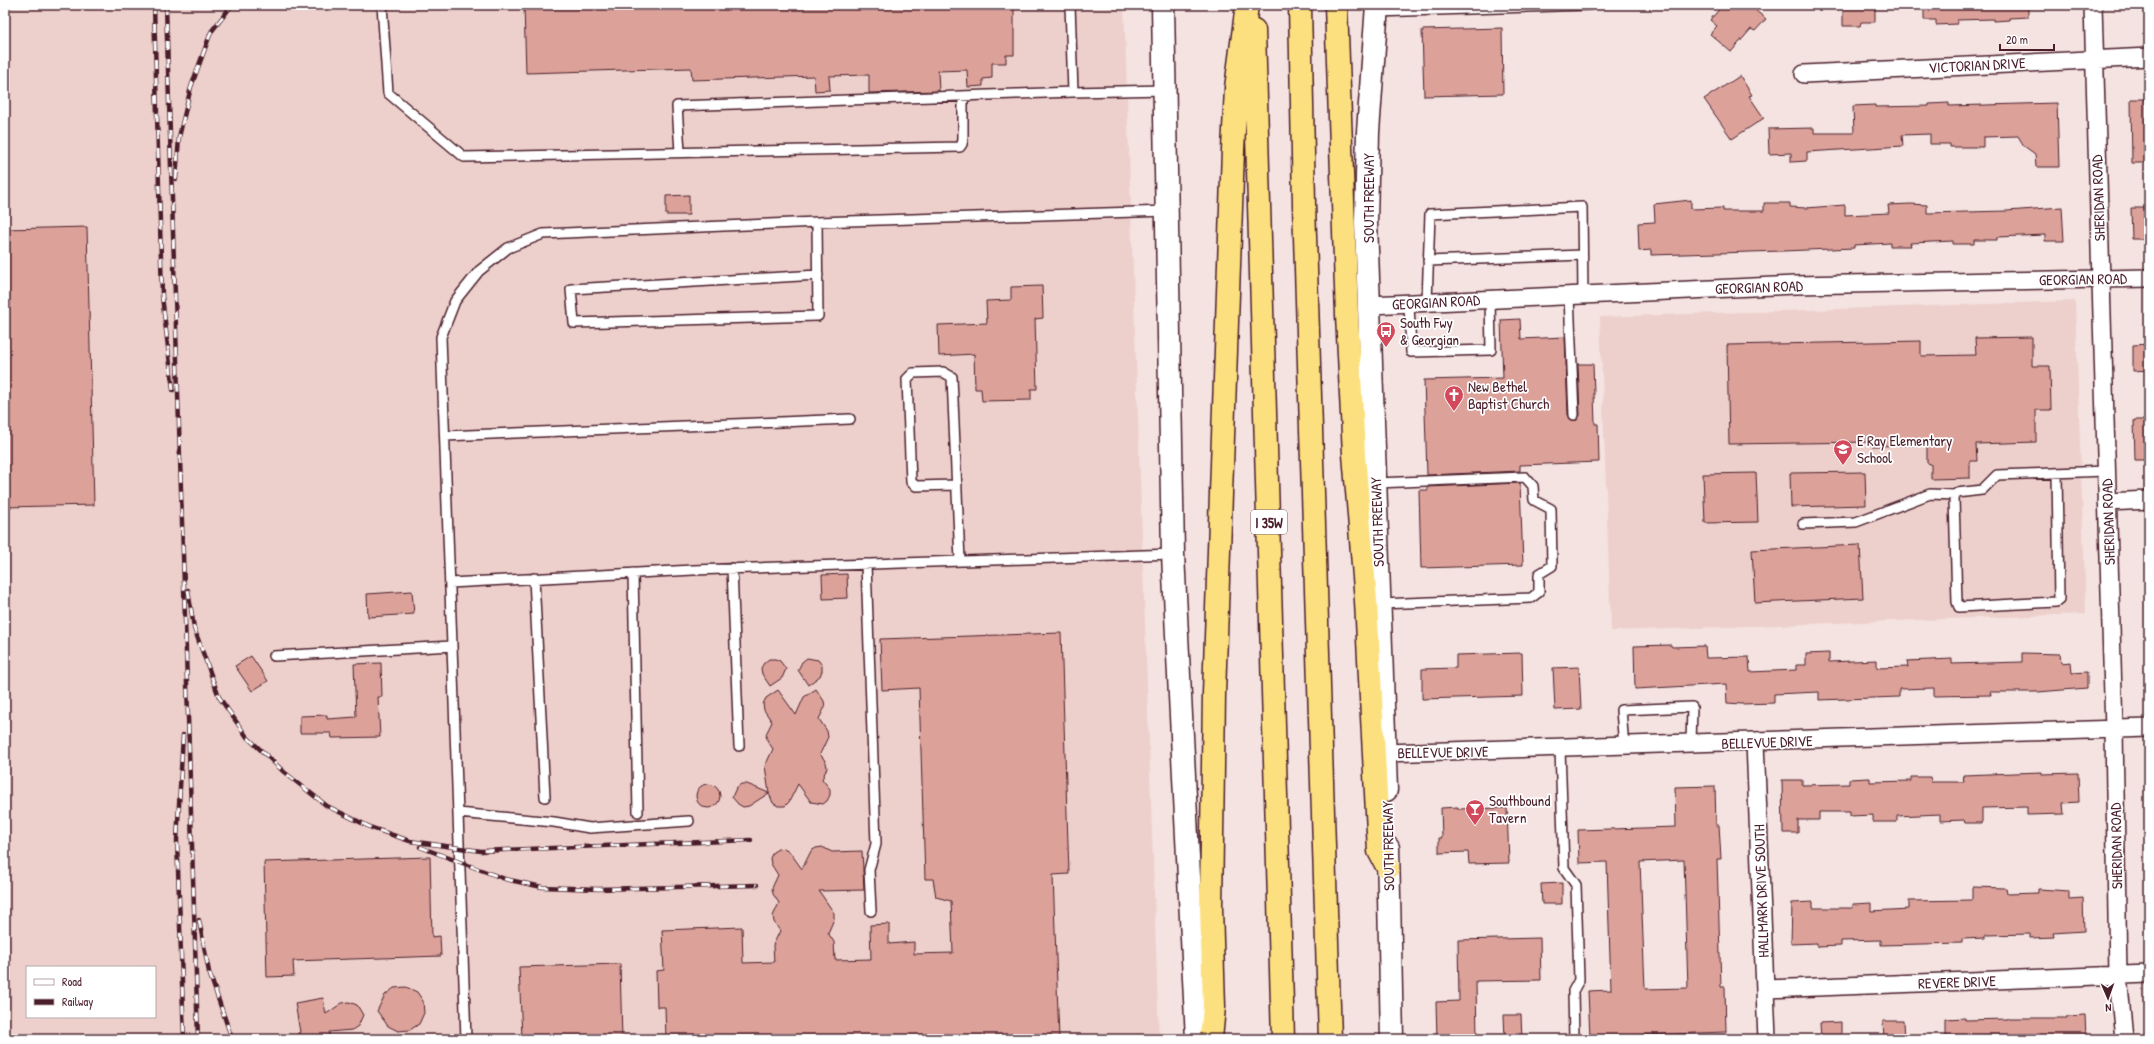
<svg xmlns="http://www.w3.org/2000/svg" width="2154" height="1044" font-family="'Patrick Hand',sans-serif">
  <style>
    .built { fill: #edd0cc; fill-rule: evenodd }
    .building { fill: #dca29a; stroke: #4a1f2b; fill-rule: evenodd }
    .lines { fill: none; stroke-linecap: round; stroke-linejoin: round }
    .lane-casing { stroke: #4a1f2b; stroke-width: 12 }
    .street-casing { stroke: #4a1f2b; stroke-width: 20 }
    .secondary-casing { stroke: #4a1f2b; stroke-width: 25 }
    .highway-casing { stroke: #4a1f2b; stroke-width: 25 }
    .lane { stroke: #fff; stroke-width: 9 }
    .street { stroke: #fff; stroke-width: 17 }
    .secondary { stroke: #fff; stroke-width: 22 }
    .highway { stroke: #fce080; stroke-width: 22 }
    .rail-casing { stroke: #4a1f2b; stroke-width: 4.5 }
    .rail { stroke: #fff; stroke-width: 3; stroke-dasharray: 9; stroke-linecap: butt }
    .labels { text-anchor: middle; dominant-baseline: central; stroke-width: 3.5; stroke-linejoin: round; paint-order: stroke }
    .shield { fill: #fff; stroke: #80626b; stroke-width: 1 }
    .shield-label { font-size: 14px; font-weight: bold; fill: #4a1f2b }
    .street-label { font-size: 15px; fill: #4a1f2b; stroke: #fff }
    .poi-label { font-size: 15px; fill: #4a1f2b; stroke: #fff; text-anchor: start }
  </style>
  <rect width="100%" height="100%" fill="#f4e3e1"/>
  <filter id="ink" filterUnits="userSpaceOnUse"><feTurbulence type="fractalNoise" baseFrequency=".025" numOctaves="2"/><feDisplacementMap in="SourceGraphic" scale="8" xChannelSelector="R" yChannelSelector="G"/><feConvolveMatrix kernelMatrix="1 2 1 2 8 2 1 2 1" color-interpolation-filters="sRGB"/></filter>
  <g filter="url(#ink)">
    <path class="built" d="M5,5H1124L1159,1039H5ZM27,967H155V1017H27Z
      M2075,301L2086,614L1611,631L1600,317Z"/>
    <path class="building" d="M524,5H1014V55H1006V63H992V78L983,79V86L968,87L967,70L938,71L939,91L869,93V75L829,76L830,90L815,91L814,76L692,80L691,68L526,73Z
      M1723,5H1749L1766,19L1755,31L1751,29L1731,52L1710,34L1717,26L1710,20Z
      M1843,5H1875V22H1861L1860,26H1843Z
      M1924,5H2028V17L2009,18V20L1993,21V19L1957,20V24L1936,25V20H1924Z
      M1502,28L1503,94L1424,96L1422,30Z
      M1740,76L1752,95L1749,96L1764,118L1732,139L1704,99Z
      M2131,99H2149V163H2132Z
      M1949,103V106L2057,103L2059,167H2036L2035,154L2024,146L2018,136L1983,137V147H1950V144H1930V134L1902,135L1903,146L1807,152V161L1791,162V153L1769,154L1768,129L1814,128V133H1854L1853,106L1875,105V107L1929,106V104Z
      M689,195V215H666V196Z
      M1691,200V209L1723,208V211H1764V203H1790V207L1806,208L1845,205V215L1889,213L1888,205L1911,204L1927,205V213L2007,211L2062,207L2064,241H2045V235L1997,237V240H1974V244H1953V241L1910,243L1911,246H1890V243L1854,245V248L1783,251L1651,255V250L1639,251L1638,223L1655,222L1654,204Z
      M2131,208H2149V239H2132Z
      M87,227L94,505L5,507V229Z
      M1042,286L1043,318L1035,319L1037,389H1031V400L982,401L981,389H975L974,354L939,356L938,325L987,323L986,301L1011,300V287Z
      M1520,319L1521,339L1565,337L1568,415L1572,420H1577L1580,415L1578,364H1593L1595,424H1598L1599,462L1520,465V471L1427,475L1424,380L1503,378L1501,320Z
      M2032,337V366H2050L2051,410H2036V442L1976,444L1977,461H1970V478L1931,479V464L1927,463V445L1872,446L1871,442L1729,444L1727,345L1921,341V356L1976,355L1975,338Z
      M2149,344V370L2133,371V345Z
      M2134,420H2149V460H2135Z
      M1865,472L1866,505L1791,507L1790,473Z
      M1756,473L1758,522L1705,523L1703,474Z
      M1520,483L1523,565L1421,568L1419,490H1428V487Z
      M1860,545L1863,598L1755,603L1752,550Z
      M847,574L848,598L823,599L822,575Z
      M412,591L414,614L368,617L367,594Z
      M1061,633L1069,874L1053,875L1059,1039H666L665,1007H657L656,971L664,970L662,930L742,927L743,963L774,962L773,945L780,931L774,922L773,916L779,903L773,894L772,888L778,875L771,864L770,858L773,852L778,849L784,848L789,851L802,869L811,851L816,848L822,847L832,852L862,851L864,890L819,891L834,913V919L828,933L834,942L835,960L871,959L870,925L889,924V944L914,942V954L953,953L951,901L936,897L933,879H925L919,688L882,690L880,639Z
      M1671,645L1672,647L1705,646L1706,658L1749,657L1750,672L1796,670V665H1806V654L1829,653V662L1877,660V668L1908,667L1907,661L1930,660L1952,659V664L2022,662V653L2060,654L2061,663L2071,662L2072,673L2087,672V688L2038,692H1990L1991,695L1934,696V688L1899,689V697L1819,700V692L1774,694V703L1742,704L1727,703L1726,684L1635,689L1634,646Z
      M1522,653L1523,696L1422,699V669L1456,668V655Z
      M251,656L268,681L252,691L235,666Z
      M807,658L818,660L822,665V671L820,676L808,685L798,670L802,662Z
      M769,659H775L780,661L786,669L782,678L770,686L762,674L761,668L764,663Z
      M381,663L382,697H378L380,737L332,738L331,733H300V716L327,715V719L356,717L354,664Z
      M1579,667L1581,709L1555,710L1553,668Z
      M816,689L824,701L825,707L819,719L827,731L828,737L820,754L826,762L827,768L822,779L830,789V795L827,801L823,804L811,802L798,784L789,802L785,806H778L773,803L769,793L749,806L743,807L738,804L732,797L736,788L741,784H747L769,793L765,766L773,749L767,740L766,734L772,722L764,710L763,704L766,698L778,690L796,715L804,697Z
      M2042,772V774L2078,773L2079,802L2063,803L2064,814L2027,815V807L1982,808V823H1965L1964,820L1940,821V814L1897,816V822H1873V815L1850,816V812H1819V820H1798V833H1783L1782,780H1802V785L1849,784V779L1870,778V782L1911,781V777H1930L1931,782H1964L1963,775Z
      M696 796a12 12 0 1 1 24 0a12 12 0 1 1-24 0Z
      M1715,786L1716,825H1719L1721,859H1717L1721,987H1725L1726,1032L1590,1037L1588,991L1611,990L1607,862L1579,863L1578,830L1676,827L1675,787ZM1684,860L1688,988L1645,989L1640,862Z
      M1458,807V809L1507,808L1509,863L1469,864L1468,852L1439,853V838H1442L1441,808Z
      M430,857L432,937L440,936L441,956L293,961L294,976L267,977L264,862Z
      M1562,883V904H1542L1541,884Z
      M1972,887L2006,888L2007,894L2038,893V889L2069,891V899L2083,898L2084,931L2053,933L2054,937L2030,938V934L1986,935V938L1962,939V943L1881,945V940L1841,941V946L1817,947V943L1791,944L1792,903L1813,902V908H1853V904L1871,903V911L1909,909V901L1972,900Z
      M1540,938L1541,980L1476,981L1477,1039H1437L1436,1002L1459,1001L1458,940Z
      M620,964L622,1039H522L519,967Z
      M406,987L417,992L423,1001L424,1013L419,1024L410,1030L398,1031L388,1026L377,1011L385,995L394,988Z
      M323,998L326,1014L342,1003L349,1002L357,1005L363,1015L358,1026L352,1030L329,1032L330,1039H301L300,1034H297L300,1032L295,1003Z
      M1504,1015H1521L1522,1039H1505Z
      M2085,1015L2086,1039H1945V1019L1965,1018V1020L2007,1019V1018H2067V1016Z
      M1883,1021H1903L1904,1039H1884Z
      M1841,1022V1039H1821L1820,1023Z"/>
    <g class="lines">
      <g class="lane-casing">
        <path id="lane" d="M382,5L388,93L464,157L960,147L962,144L963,139V97
          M1070,5L1073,92L1165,90
          M1376,12L1589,5
          M680,152L677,106L1073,92
          M1428,261L1582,255
          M818,275L571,289L574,323L818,316L817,222L1167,211
          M1569,296L1574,415
          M1427,302L1430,214L1582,207L1583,295
          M1409,303L1411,352L1491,350L1490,299
          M445,436L850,419
          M2057,473L2059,600L2056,602L1959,607L1957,602L1954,498L1957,493L1982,490L1997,475L2106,471
          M1376,483L1525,477L1533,486L1534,500L1551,509L1552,566L1539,574V592L1531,598L1380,604
          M957,485L916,486L911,482L907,379L913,373L943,372L952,377L960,561
          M1803,524L1856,522L1930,494L1955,495
          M866,564L876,844L869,870L871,911
          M732,568L739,746
          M633,573L638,812
          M534,578L545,797
          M450,583L693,570L1173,554
          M274,656L452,646
          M1624,747L1621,710L1692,707L1691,744
          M1560,749L1564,868L1576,885L1579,980L1573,991L1574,1039
          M458,813L554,822L590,828L689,821
          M466,1039L441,337L455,301L479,271L508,248L543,234L817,222"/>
      </g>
      <g class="street-casing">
        <path id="street" d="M2093,5L2114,730L2118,976L2124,1039
          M1804,74L2149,57
          M1370,305L1795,285L2149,278
          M2107,502L2149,500
          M1755,742L1767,1039
          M1385,753L2149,728
          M1765,989L2149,974"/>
      </g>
      <g class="secondary-casing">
        <path id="secondary" d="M1163,5L1173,554L1197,1039
          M1377,5L1368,132L1366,222L1386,790
          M1388,848L1392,1039"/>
      </g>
      <g class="highway-casing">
        <path id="highway" d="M1300,5L1304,204L1330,1039
          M1336,5L1347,315L1354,454L1366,601L1379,851L1388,868
          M1254,30L1283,1039
          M1211,1039L1214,1007L1211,908L1214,694L1233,150L1236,88L1247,5"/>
      </g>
      <use href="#lane" class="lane"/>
      <use href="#street" class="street"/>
      <use href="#secondary" class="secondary"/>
      <use href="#highway" class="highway"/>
      <g class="rail-casing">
        <path id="rail" d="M154,5L162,296L173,390
          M166,5L198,1039
          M176,179L179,137L191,87L211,32L232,5
          M188,590L194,628L219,697L247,737L284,772L327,806L372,828L410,841L481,851L751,840
          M183,735L177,840L184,1039
          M420,847L505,879L542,887L598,889L757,885
          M199,920L209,972L232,1039"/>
      </g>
      <use href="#rail" class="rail"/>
    </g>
  </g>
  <defs>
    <g id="bus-pin" transform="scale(1)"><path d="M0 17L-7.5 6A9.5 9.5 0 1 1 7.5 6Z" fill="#d1495b" stroke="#fff"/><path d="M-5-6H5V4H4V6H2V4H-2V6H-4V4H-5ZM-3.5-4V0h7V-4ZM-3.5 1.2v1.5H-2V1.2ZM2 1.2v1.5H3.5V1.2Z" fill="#fff"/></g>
    <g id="church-pin" transform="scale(1)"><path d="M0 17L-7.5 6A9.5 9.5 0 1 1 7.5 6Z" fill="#d1495b" stroke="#fff"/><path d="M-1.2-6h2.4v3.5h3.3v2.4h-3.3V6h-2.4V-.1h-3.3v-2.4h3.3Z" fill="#fff"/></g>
    <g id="school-pin" transform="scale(1)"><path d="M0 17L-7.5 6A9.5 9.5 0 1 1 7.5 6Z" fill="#d1495b" stroke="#fff"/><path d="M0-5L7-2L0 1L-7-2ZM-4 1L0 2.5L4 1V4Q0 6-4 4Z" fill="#fff"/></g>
    <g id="bar-pin" transform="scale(1)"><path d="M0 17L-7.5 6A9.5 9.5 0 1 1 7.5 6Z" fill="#d1495b" stroke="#fff"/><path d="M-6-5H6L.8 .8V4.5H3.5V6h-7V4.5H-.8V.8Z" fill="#fff"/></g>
  </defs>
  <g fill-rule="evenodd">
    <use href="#bus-pin" x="1386" y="331"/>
    <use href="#church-pin" x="1454" y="395"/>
    <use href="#school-pin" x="1843" y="449"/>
    <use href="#bar-pin" x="1475" y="809"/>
  </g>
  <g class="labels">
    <rect class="shield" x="1251" y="510" width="36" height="24" rx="3"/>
    <g class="shield-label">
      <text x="1269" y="522">I 35W</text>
    </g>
    <g class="street-label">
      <text transform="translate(1977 65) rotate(-3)">VICTORIAN DRIVE</text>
      <text transform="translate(1368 198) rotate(-90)">SOUTH FREEWAY</text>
      <text transform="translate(2098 198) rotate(-92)">SHERIDAN ROAD</text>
      <text transform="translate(2083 279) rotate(-1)">GEORGIAN ROAD</text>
      <text transform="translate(1759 287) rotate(-2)">GEORGIAN ROAD</text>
      <text transform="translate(1436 302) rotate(-3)">GEORGIAN ROAD</text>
      <text transform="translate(1377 522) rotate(-92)">SOUTH FREEWAY</text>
      <text transform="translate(2108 522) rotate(-92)">SHERIDAN ROAD</text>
      <text transform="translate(1767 742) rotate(-2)">BELLEVUE DRIVE</text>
      <text transform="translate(1443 752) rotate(-1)">BELLEVUE DRIVE</text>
      <text transform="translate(1388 846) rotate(-91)">SOUTH FREEWAY</text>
      <text transform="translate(2116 846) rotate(-91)">SHERIDAN ROAD</text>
      <text transform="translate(1761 891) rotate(-92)">HALLMARK DRIVE SOUTH</text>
      <text transform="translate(1957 982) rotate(-2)">REVERE DRIVE</text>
    </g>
    <g class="poi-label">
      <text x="1400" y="322">South Fwy<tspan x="1400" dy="17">&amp; Georgian</tspan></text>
      <text x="1468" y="386">New Bethel<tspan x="1468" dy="17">Baptist Church</tspan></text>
      <text x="1857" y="440">E Ray Elementary<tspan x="1857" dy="17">School</tspan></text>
      <text x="1489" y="800">Southbound<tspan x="1489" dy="17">Tavern</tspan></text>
    </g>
  </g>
  <rect width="2154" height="1044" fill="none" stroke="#fff" stroke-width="20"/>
  <rect x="10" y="10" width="2134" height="1024" fill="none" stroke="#4a1f2b" stroke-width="1.5" filter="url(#ink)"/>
  <rect x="26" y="966" width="130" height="52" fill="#ffffff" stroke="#b7a5aa"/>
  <rect x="34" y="979" width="20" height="6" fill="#ffffff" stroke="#b7a5aa"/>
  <text x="62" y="986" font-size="12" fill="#4a1f2b">Road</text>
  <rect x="34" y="999" width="20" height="6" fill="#4a1f2b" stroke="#b7a5aa"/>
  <text x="62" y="1006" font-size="12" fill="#4a1f2b">Railway</text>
  <g transform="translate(2108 998) rotate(178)" stroke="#ffffff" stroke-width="3" paint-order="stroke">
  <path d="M0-3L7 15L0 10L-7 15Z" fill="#4a1f2b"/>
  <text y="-6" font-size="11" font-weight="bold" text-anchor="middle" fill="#4a1f2b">N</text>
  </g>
  <path d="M2000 44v6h54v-6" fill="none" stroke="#4a1f2b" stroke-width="2"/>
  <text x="2006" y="44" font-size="12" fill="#4a1f2b" stroke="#ffffff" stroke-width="3" paint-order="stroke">20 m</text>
</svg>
